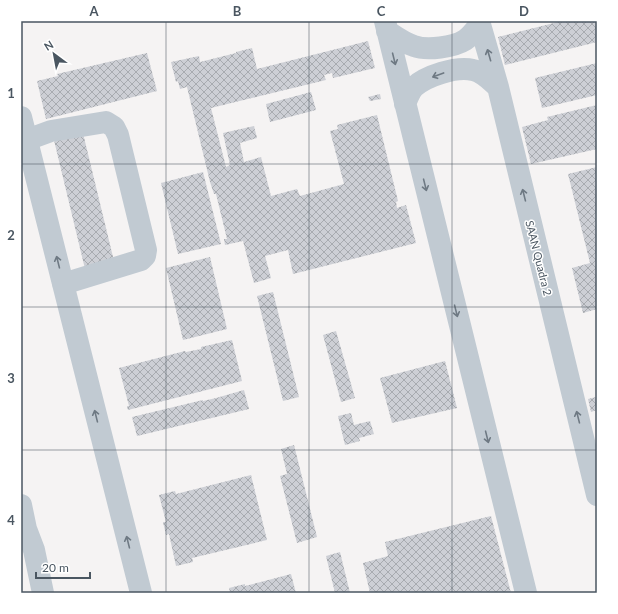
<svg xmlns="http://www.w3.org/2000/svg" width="618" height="614" font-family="Lato,sans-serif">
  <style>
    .building { fill: url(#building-cross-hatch) }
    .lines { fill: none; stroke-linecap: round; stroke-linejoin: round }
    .minor { stroke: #c1cad2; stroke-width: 22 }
    .oneway { stroke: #6e7983 }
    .grid { fill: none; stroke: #4a5661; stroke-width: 1; stroke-opacity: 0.55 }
    .labels { text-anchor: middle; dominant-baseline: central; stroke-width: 3; stroke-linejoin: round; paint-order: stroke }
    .street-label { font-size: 11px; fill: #4a5661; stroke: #fff }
    .neatline { fill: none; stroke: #4a5661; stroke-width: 1.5 }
    .grid-label { font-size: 13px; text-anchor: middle; font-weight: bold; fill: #4a5661 }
  </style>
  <defs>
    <pattern id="building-cross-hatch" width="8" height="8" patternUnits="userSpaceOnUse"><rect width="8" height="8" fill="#cdcfd5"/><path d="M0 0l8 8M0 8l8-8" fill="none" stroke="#a8abb0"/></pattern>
  </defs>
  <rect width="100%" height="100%" fill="#f5f3f3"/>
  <path class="building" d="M562,21H597V42L505,65L498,37Z
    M368,41L375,68L333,78L332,73L324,75L326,80L211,108L226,167L230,165L223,133L254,126L257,138L240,143L244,162L261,157L271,196L297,189L300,196L344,184L330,131L338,129L337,125L377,115L398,201L396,202L397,208L406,205L416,243L293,274L288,250L265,256L271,278L254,283L243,241L225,245L224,239H227L216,194H214L210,182L187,87L180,89L178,81L176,82L171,62L199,56L200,62L236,53V52L252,48L257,69Z
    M147,53L157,91L46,119L37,81L58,76L57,74Z
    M597,63V95L542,108L535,78Z
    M311,92L316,110L270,122L266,104Z
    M380,94L381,99L370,101L368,97Z
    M597,105V149L531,164L522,127L548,120L547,117Z
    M81,125L114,261L85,269L52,132Z
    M597,167V309L583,313L572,268L590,263L568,174Z
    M203,172L221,244L178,254L161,183Z
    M210,257L227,329L183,340L166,268Z
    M273,292L299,397L283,401L257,296Z
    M336,331L355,398L341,402L323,335Z
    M232,340L242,381L128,410L127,406H129L119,368L185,351L186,352L201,349V347Z
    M445,361L457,408L392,423L380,378Z
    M244,390L249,409L137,436L132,417L203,400V401L216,398Z
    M596,397L597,410L591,412L588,399Z
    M351,413L354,425L370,421L374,434L359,438L360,441L345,445L338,416Z
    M294,445L317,537L297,543L280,476L287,474L281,449Z
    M251,475L267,540L192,558L193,562L176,566L169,534L166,535L163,522H166L159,495L175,491L176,494Z
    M491,516L511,593H370L363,563L388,556L385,542Z
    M340,552L350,593H335L326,556Z
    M291,574L296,593H230L229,588L245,584V586Z"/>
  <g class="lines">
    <path class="minor" d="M385,21L526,593
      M479,21L498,87L597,495
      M387,31C396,37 404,43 414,46C427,51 454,47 465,40C471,36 476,29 480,24
      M405,104C407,99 410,91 414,87C426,76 456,66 473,70C483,72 491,81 498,87
      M21,117L141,593
      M21,142L51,131L106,122L114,127L118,135L146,250L145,256L141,260L63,284
      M21,505L26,529L34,550L43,593"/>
  </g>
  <defs><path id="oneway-shaft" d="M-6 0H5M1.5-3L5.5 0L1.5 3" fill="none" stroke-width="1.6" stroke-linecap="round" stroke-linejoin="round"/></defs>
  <g class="oneway">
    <use href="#oneway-shaft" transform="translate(489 55) rotate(-106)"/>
    <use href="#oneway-shaft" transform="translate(394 59) rotate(76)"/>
    <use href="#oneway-shaft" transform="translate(438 75) rotate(160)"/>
    <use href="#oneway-shaft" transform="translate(425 185) rotate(76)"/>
    <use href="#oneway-shaft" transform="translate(524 195) rotate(-104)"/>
    <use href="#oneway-shaft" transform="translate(58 262) rotate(-104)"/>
    <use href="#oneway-shaft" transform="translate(456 311) rotate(76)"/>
    <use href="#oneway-shaft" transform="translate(96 416) rotate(-104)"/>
    <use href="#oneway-shaft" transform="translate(578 417) rotate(-104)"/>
    <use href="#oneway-shaft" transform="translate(487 437) rotate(76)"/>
    <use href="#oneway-shaft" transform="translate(128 542) rotate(-104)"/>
  </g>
  <path class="grid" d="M166,21V593M309,21V593M452,21V593M21,164H597M21,307H597M21,450H597"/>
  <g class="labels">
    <g class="street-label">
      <text transform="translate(539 258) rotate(76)">SAAN Quadra 2</text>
    </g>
  </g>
  <rect width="618" height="614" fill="none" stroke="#ffffff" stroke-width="44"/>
  <g transform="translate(54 54) rotate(328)" stroke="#ffffff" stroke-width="3" paint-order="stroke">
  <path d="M0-3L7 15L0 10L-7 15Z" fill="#4a5661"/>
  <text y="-6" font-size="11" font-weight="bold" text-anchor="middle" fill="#4a5661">N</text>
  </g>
  <path d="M36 572v6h54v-6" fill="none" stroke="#4a5661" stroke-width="2"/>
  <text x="42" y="572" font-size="12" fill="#4a5661" stroke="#ffffff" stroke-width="3" paint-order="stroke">20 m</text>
  <rect x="22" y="22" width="574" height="570" class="neatline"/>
  <g class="grid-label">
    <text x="94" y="16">A</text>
    <text x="237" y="16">B</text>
    <text x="381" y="16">C</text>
    <text x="524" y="16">D</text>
    <text x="11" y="98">1</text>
    <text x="11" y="240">2</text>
    <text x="11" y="383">3</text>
    <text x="11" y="525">4</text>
  </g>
</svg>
